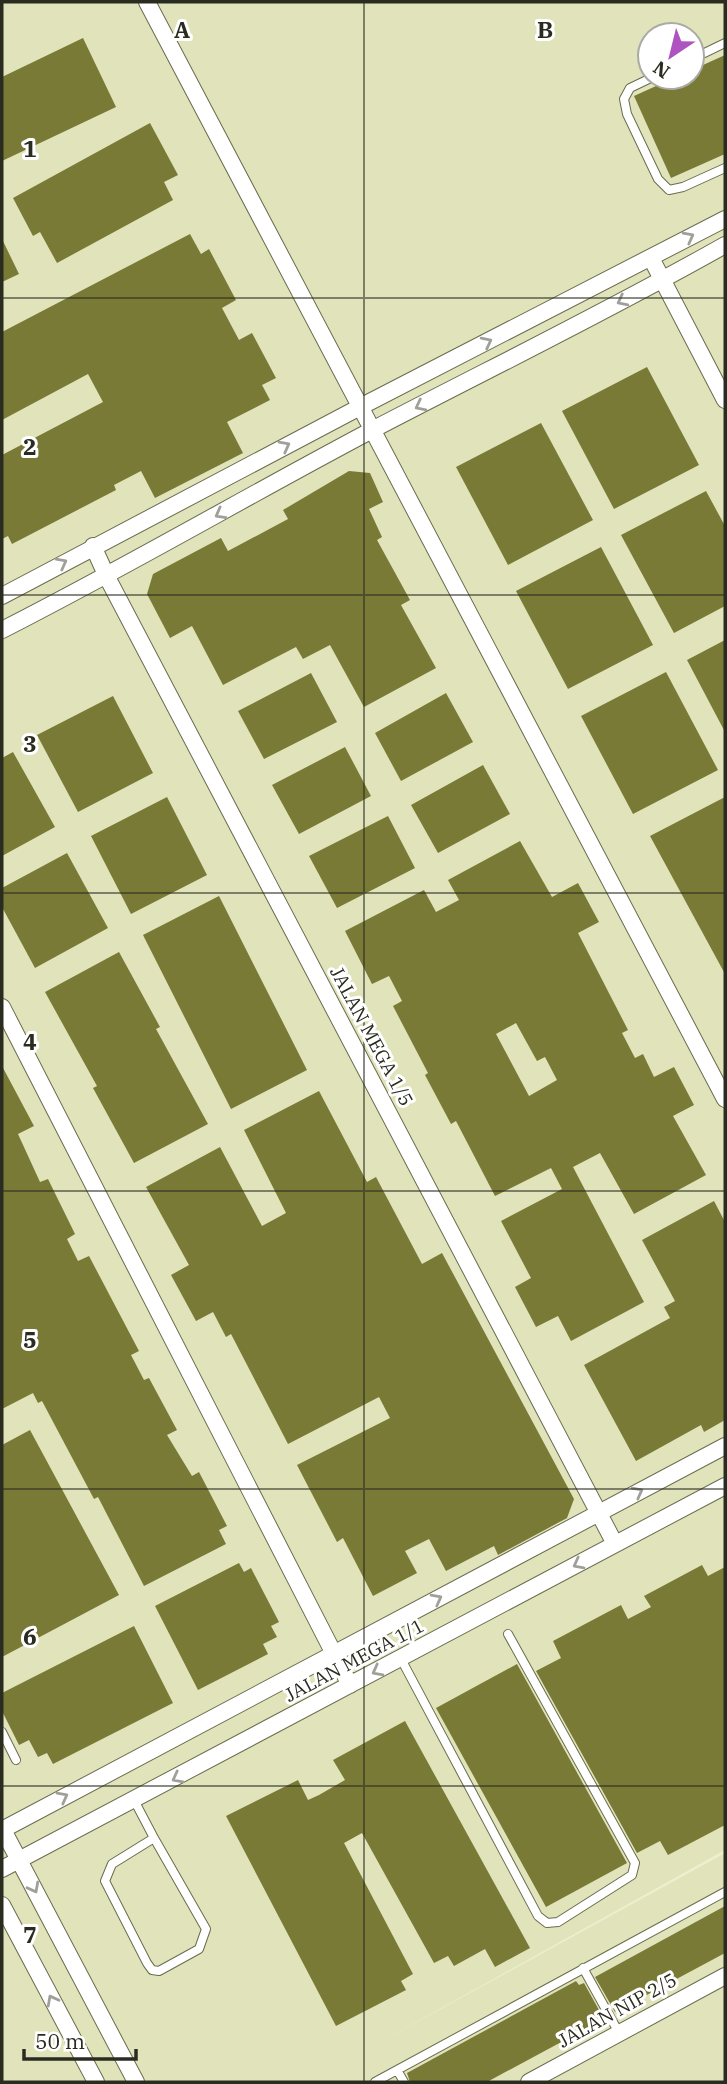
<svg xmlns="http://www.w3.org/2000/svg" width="727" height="2084" font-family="'IBM Plex Serif',serif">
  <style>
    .built { fill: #e1e3bb; fill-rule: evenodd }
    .building { fill: #787a35; fill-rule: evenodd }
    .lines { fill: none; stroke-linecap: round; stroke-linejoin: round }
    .lane-casing { stroke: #6a6c4f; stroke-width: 10 }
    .street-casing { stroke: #6a6c4f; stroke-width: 18 }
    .lane { stroke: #fff; stroke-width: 8 }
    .street { stroke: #fff; stroke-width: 16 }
    .oneway { stroke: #a0a09b }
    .grid { fill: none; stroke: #2b2c20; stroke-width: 2; stroke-opacity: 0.55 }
    .labels { text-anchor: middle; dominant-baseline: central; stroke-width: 6; stroke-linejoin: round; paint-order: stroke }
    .street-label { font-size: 19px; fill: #2b2c20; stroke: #fff }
    .grid-label { font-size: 23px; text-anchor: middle; font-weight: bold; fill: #2b2c20; stroke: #fff; stroke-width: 6; stroke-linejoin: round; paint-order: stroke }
  </style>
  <rect width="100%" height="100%" fill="#edefcf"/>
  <path class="built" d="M2,2H725V1850L368,2049L725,1853V2082H2ZM650,35H692V77H650Z"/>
  <path class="building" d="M83,38L116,107L2,161V77Z
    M725,55V154L671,178L634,96L676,77H692V70Z
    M150,123L178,175L164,182L173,200L57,263L40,232L33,236L13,198Z
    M190,234L201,254L209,249L236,300L222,308L239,340L252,333L276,378L262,385L270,400L227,422L243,453L155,498L141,471L114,485L116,490L12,544L8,536L2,539V455L103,402L88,374L2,420V332Z
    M2,239L19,274L2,282Z
    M647,367L699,465L614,509L562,411Z
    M541,423L593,520L508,565L456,467Z
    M349,471L370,473L383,502L369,509L382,537L377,540L410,600L401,605L436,668L364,707L330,645L303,659L296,647L223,685L192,626L170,638L147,594L153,574L221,538L228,551L288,519L283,510Z
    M706,491L725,526V606L674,633L621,535Z
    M601,547L653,645L568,689L516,591Z
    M725,640V732L687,660Z
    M666,672L718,770L633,814L581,716Z
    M311,673L337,722L264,759L238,711Z
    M446,693L473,742L401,781L375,733Z
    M113,696L153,773L78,812L37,735Z
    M345,747L371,796L299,834L272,785Z
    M13,752L55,827L2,856V758Z
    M483,765L510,814L438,853L411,805Z
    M167,797L207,875L131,914L91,836Z
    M725,797V974L650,836Z
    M388,816L415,868L337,908L309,856Z
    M520,841L552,897L578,883L599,922L578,933L628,1030L622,1033L635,1058L643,1054L654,1077L674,1067L694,1105L673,1116L706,1175L634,1214L600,1153L573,1167L644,1302L571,1341L558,1316L536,1327L515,1287L531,1278L501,1221L562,1189L551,1168L495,1196L456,1121L451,1124L425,1075L428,1073L393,1006L402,1001L389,976L372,984L345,931L424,890L436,912L459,900L448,880ZM516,1023L537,1061L545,1057L557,1080L529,1096L496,1034Z
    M67,853L108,928L35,968L2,907V888Z
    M219,896L307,1070L231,1109L143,935Z
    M119,952L160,1027L156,1029L208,1124L134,1163L93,1088L97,1086L45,992Z
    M2,1066L34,1126L18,1134L40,1182L48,1179L75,1234L67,1239L78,1261L89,1256L139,1351L131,1355L144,1380L149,1378L177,1430L167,1435L192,1476L199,1472L227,1526L219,1530L226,1544L144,1586L98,1497L94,1499L42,1401L38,1403L33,1393L2,1409Z
    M319,1091L367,1182L376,1177L422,1264L442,1253L574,1499L567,1518L498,1555L494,1546L446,1571L429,1539L405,1551L417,1573L373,1596L343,1538L337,1542L297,1465L390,1418L379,1397L288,1444L231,1334L226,1337L213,1312L196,1321L171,1275L189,1265L146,1187L220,1147L262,1226L286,1213L244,1130Z
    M714,1201L725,1222V1420L704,1432L701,1425L636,1461L584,1365L670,1318L664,1307L675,1301L642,1240Z
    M30,1430L119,1595L2,1657V1445Z
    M239,1563L244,1572L251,1568L279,1622L271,1626L277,1637L263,1644L268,1654L198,1690L155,1606Z
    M702,1565L708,1576L725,1567V1825L668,1855L660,1841L637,1853L536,1671L561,1658L553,1641L621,1605L628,1619L651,1607L644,1596Z
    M134,1626L173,1703L53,1764L47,1753L38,1757L29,1740L19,1745L2,1711V1693Z
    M517,1664L627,1863L546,1907L436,1708Z
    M405,1721L530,1948L495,1967L485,1949L454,1966L448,1956L434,1963L362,1833L344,1843L413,1974L401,1981L406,1990L336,2026L226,1816L298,1780L308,1800L319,1795L345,1780L333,1760Z
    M725,1906V1953L615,2012L595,1977Z
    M576,1981L579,1985L584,1983L604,2019L487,2082H410L407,2073Z"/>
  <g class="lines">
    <g class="lane-casing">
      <path id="lane" d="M692,59L725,43
        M653,77L630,88L624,99L627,114L658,179L669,190L683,187L725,168
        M401,1659L538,1916L547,1923L558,1922L632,1875L635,1863L508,1634
        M2,1732L16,1760
        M134,1800L154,1838
        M154,1838L206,1929L199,1949L159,1971L152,1970L147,1963L105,1881L112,1864Z
        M583,1968L619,2033
        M397,2070L404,2082
        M375,2082L725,1892"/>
    </g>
    <g class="street-casing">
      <path id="street" d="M147,2L725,1099
        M651,258L725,400
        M93,546L107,577L615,1544
        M2,596L360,407L725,219
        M2,630C128,566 249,495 374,429C491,368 610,310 725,245
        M2,1007L350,1685
        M2,1828L136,2082
        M2,1830L725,1446
        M2,1869L725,1486
        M2,1905L96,2082
        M529,2082L725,1976"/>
    </g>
    <use href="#lane" class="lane"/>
    <use href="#street" class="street"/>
  </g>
  <defs><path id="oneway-chevron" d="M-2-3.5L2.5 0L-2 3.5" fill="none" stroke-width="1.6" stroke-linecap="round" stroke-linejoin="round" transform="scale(1.75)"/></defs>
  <g class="oneway">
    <use href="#oneway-chevron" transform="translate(689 237) rotate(-28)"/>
    <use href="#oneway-chevron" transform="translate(622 301) rotate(153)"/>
    <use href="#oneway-chevron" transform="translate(487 342) rotate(-27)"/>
    <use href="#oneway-chevron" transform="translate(420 406) rotate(153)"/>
    <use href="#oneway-chevron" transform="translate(285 446) rotate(-28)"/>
    <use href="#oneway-chevron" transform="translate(220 514) rotate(151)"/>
    <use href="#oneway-chevron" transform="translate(62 563) rotate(-28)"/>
    <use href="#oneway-chevron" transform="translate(638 1492) rotate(-28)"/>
    <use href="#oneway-chevron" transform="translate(578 1564) rotate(152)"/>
    <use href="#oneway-chevron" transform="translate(437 1599) rotate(-28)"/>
    <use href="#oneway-chevron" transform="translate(377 1671) rotate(152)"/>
    <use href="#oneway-chevron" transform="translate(177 1778) rotate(152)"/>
    <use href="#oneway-chevron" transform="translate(63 1797) rotate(-28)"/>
    <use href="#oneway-chevron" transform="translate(34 1888) rotate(62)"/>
    <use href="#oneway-chevron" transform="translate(52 2000) rotate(-118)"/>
  </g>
  <path class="grid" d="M364,2V2082M2,298H725M2,595H725M2,893H725M2,1191H725M2,1489H725M2,1786H725"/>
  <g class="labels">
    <g class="street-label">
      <text transform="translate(372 1036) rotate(62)">JALAN MEGA 1/5</text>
      <text transform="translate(354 1660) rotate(-28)">JALAN MEGA 1/1</text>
      <text transform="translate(617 2010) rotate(-29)">JALAN NIP 2/5</text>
    </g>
  </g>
  <g class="grid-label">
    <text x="182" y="38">A</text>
    <text x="545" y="38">B</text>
    <text x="30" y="157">1</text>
    <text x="30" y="455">2</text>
    <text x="30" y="752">3</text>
    <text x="30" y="1050">4</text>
    <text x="30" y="1348">5</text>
    <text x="30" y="1645">6</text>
    <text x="30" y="1943">7</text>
  </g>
  <rect width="727" height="2084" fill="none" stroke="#2b2c20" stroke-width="7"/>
  <g transform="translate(671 56) rotate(215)"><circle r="33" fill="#ffffff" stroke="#aaaba6" stroke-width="2"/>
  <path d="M0-5L12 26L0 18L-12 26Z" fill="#ae54c0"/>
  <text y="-10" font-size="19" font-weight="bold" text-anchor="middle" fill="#2b2c20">N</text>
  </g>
  <path d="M24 2049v10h112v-10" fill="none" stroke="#2b2c20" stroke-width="3.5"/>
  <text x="35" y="2049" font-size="21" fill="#2b2c20" stroke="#ffffff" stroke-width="5" paint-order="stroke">50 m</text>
</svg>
